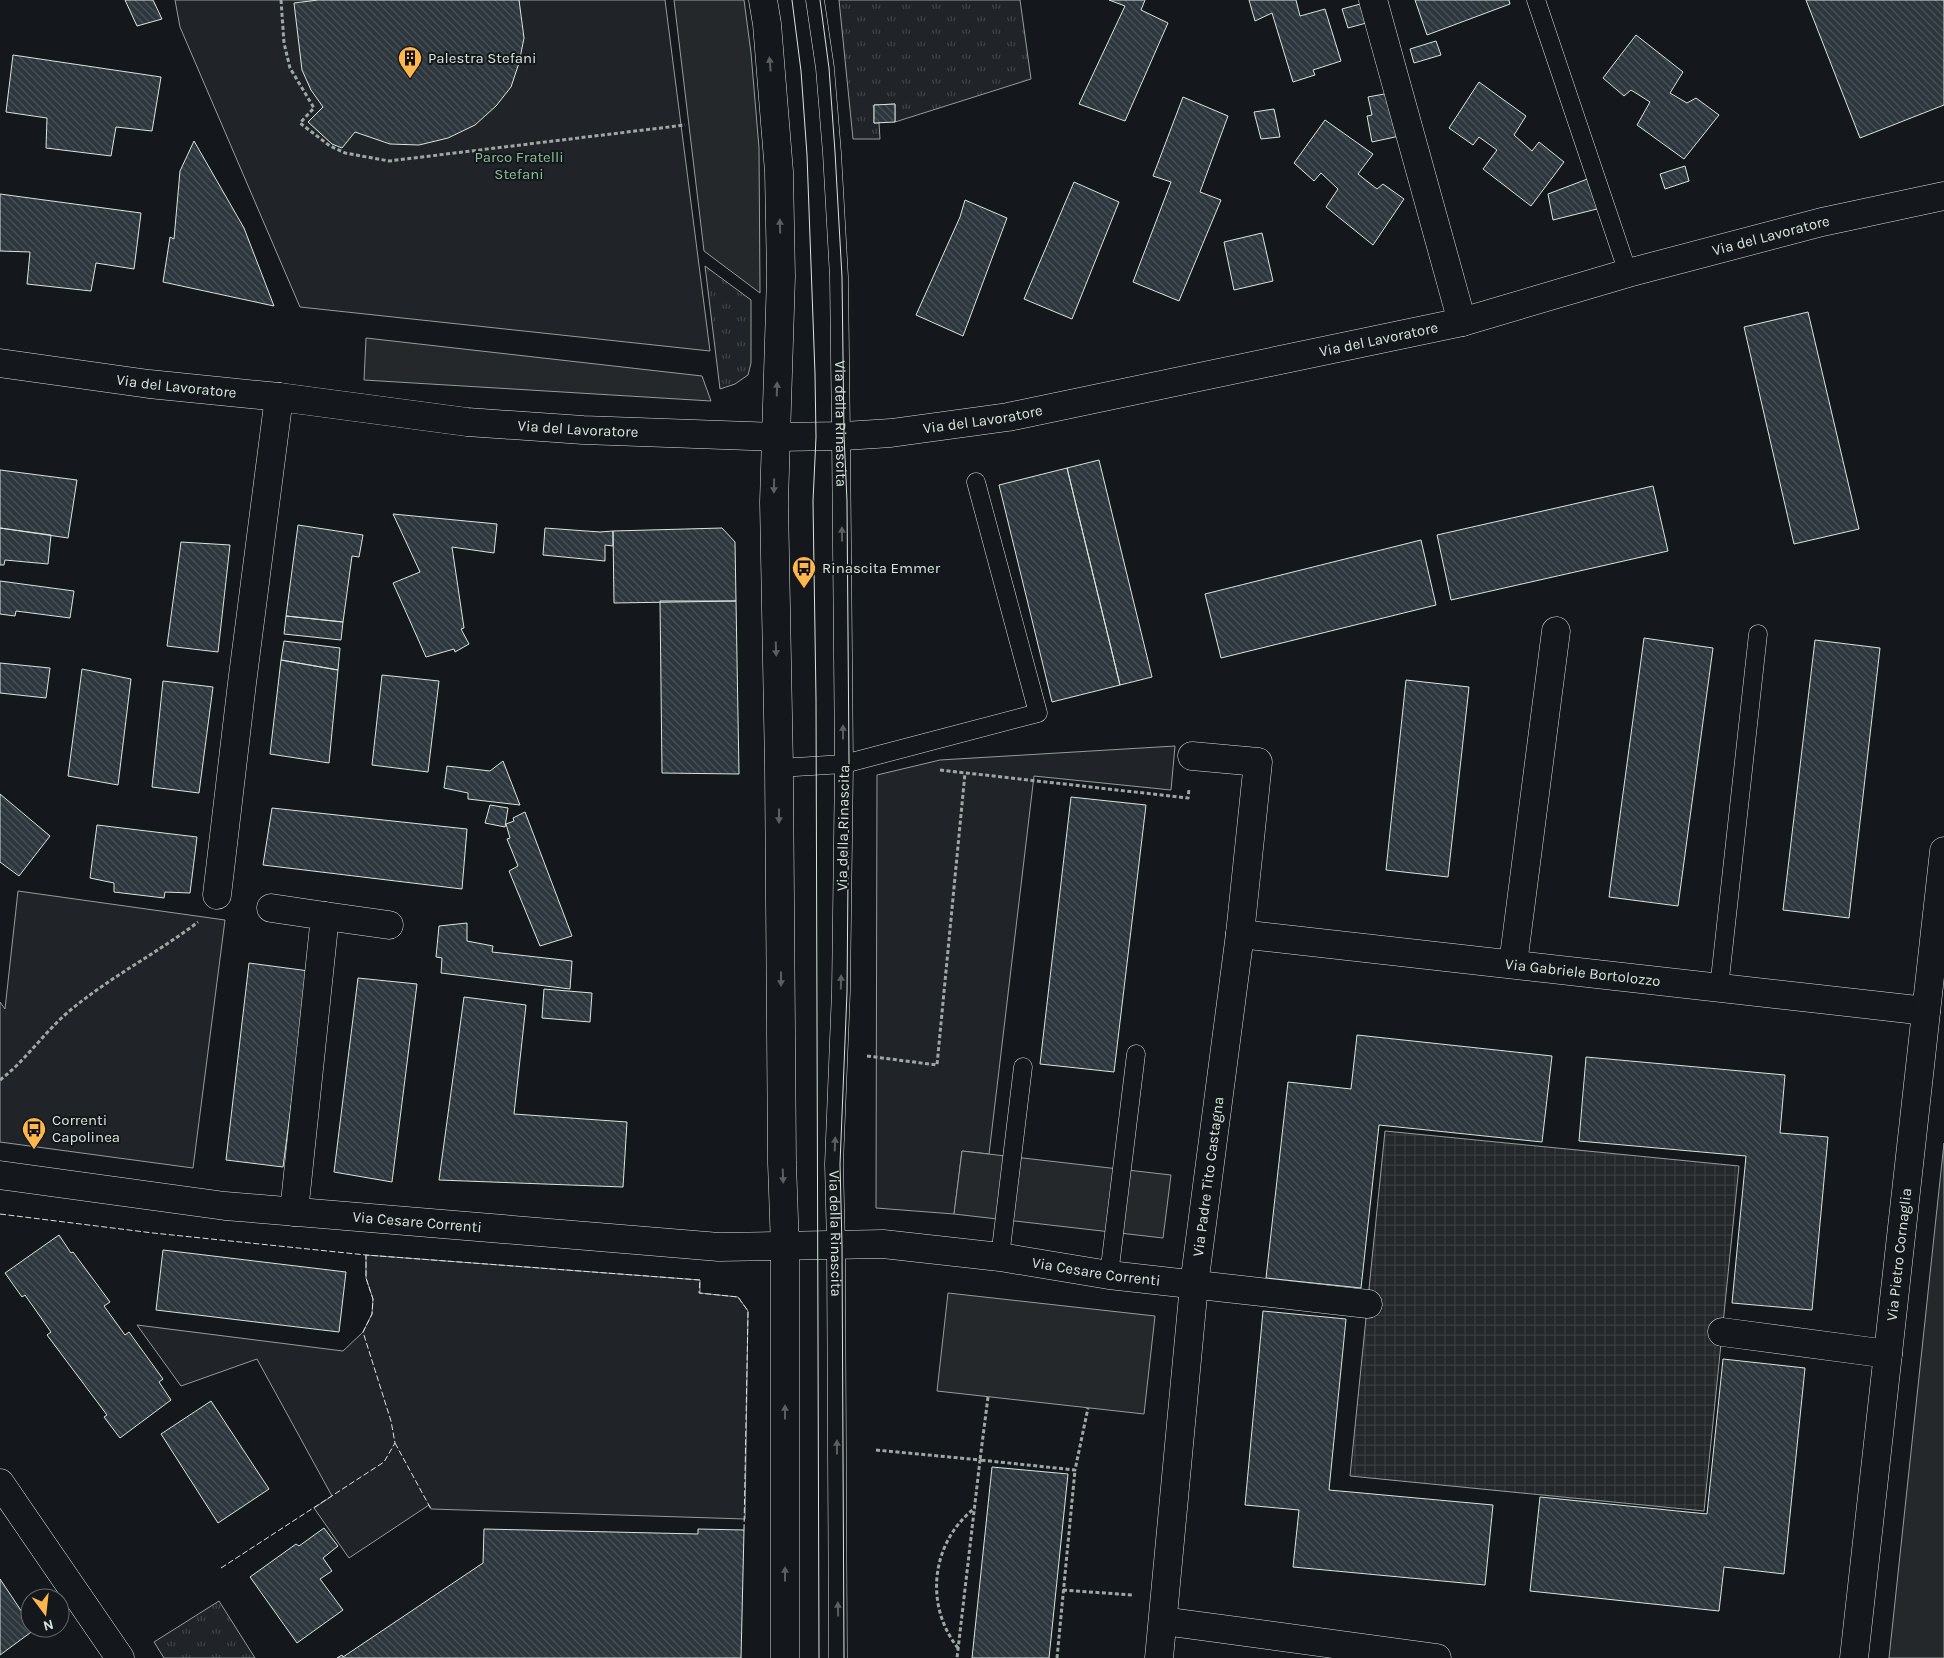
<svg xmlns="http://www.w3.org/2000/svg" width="1944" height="1658" font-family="Karla,sans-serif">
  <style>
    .grass { fill: url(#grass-tufts); stroke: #939e99 }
    .green { fill: #202428; stroke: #939e99 }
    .parking { fill: #24282b; stroke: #939e99 }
    .plaza { fill: url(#plaza-grid); stroke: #939e99 }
    .building { fill: url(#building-back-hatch); stroke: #d8e6dc }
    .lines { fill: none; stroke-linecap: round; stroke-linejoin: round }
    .lane-casing { stroke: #d8e6dc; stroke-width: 19 }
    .street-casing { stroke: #d8e6dc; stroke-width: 29 }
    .secondary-casing { stroke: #d8e6dc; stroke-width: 29 }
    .path { stroke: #9da8a2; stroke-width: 3; stroke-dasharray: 4 2.5; stroke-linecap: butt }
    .lane { stroke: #14181c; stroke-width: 18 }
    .street { stroke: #14181c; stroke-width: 28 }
    .secondary { stroke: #14181c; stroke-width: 28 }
    .tram { stroke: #d8e6dc; stroke-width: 1 }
    .fence { stroke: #d8e6dc; stroke-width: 1; stroke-dasharray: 6 2.5; stroke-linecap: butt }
    .oneway { fill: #59605f }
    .labels { text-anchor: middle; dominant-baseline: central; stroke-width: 4; stroke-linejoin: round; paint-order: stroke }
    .poi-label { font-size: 15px; fill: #d8e6dc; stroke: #14181c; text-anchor: start }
    .park-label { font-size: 15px; fill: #8ac095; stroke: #14181c }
    .street-label { font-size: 15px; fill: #d8e6dc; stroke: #14181c }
  </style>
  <defs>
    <pattern id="grass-tufts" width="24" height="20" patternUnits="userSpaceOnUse" patternTransform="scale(1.25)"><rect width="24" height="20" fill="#202428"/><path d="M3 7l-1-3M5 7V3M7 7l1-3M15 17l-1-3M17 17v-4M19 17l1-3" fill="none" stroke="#404447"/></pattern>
    <pattern id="plaza-grid" width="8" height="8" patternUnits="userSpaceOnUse" patternTransform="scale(1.25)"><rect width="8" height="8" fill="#24282b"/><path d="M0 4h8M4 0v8" fill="none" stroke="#393d3f"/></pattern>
    <pattern id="building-back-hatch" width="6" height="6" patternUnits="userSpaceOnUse" patternTransform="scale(1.25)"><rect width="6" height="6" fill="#2c363c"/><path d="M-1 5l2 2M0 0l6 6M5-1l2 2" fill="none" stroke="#4a5358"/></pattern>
  </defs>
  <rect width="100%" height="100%" fill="#14181c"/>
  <path class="grass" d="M839,0H1020L1031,79L895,122V104L874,105V123H879L880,139H853Z
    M705,266L751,300V363L748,375L735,384L720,389Z
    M219,1601L255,1658H164L154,1642Z"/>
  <path class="green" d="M175,0H665L710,351L300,307L180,27Z
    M1175,746L1171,790L1034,776L989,1154L962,1151L954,1214L876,1208L877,775L940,760Z
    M18,891L225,920L193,1168L0,1142V1002L5,1009Z
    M366,1255L700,1280V1293L738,1297L748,1311L745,1519L431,1509L429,1505L349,1558L314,1508L332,1496L257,1359L181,1386L137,1325L343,1351L363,1332L372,1314L373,1299L366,1278Z"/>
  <path class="parking" d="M674,0H744L751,53L759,148L760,293L704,251Z
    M366,338L702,376L711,401L364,380Z
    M1944,1143V1658H1889Z
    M962,1151L1171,1175L1163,1238L954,1214Z
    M948,1293L1155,1316L1144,1414L937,1391Z"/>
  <path class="plaza" d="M1385,1131L1739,1166L1704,1511L1350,1476Z"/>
  <path class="building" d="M125,0H153L162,19L137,26Z
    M318,0H519L524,38L519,63L511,87L496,106L475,125L448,138L419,145L390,144L355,132L342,148L332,144L308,122L323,107L311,90L302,70L294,3Z
    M1109,0H1145L1141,10L1168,23L1125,121L1079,104L1125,6Z
    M1249,0H1296L1300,16L1325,9L1341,61L1313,70L1315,75L1293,82L1272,13L1255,21Z
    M1415,0H1509L1510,4L1427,35Z
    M1806,0H1944V105L1860,138Z
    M1364,3L1370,22L1348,28L1342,9Z
    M1636,35L1683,72L1670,93L1687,103L1696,98L1719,115L1684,159L1637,125L1650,102L1631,90L1624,96L1603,78Z
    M1436,41L1441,55L1414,63L1410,49Z
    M13,55L161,77L152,131L116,127L111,156L46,148L47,118L6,112Z
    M1479,82L1526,116L1514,135L1532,151L1539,142L1564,162L1531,206L1483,169L1497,150L1479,137L1473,145L1449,128Z
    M1395,92L1404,135L1372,142L1367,116L1372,115L1368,97Z
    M1183,97L1228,116L1200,192L1221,200L1179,301L1133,282L1171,182L1153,176Z
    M895,104V122L874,123V105Z
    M1274,109L1280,137L1261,139L1254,112Z
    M1325,120L1373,154L1358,174L1377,189L1383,184L1404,199L1373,245L1326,207L1338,189L1321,173L1314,181L1294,163Z
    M194,141L244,228L274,306L163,282L170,237L174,239L180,171Z
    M1685,166L1689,181L1665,189L1660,174Z
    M1590,178L1601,208L1553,220L1548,194Z
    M1074,182L1119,202L1072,319L1024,299Z
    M0,194L141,213L134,269L96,263L91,291L27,284L30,252L0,251Z
    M965,200L1007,218L963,336L916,315L960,217Z
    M1262,233L1273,281L1234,290L1224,242Z
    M1808,312L1859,529L1794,544L1744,327Z
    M1099,460L1152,677L1120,685L1067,468Z
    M1067,468L1120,685L1052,702L999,485Z
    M0,470L77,480L68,538L0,528Z
    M1653,486L1668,551L1451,600L1437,535Z
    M393,514L497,524L494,553L452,547L464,628L461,629L469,644L455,652L454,649L426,657L393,583L420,572Z
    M298,525L363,535L359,557L352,556L343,622L286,616Z
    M0,528L51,535L48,564L5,560L4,565H0Z
    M545,528L600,532L613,531V546L605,545V561L543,555Z
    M722,528L735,542L736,601L614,603L613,531Z
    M1421,540L1436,605L1221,658L1205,594Z
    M181,542L230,545L218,652L167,646Z
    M0,581L74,591L70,618L16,611L15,616L0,614Z
    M660,601H736L739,774L662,773Z
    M286,616L343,622L341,640L284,634Z
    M1644,638L1713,648L1678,906L1609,897Z
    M1815,640L1880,648L1849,918L1783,910Z
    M284,641L340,648L338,670L281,660Z
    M281,660L338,670L329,763L270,754Z
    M0,663L50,668L46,698L0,693Z
    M82,669L131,679L118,785L68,776Z
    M382,675L439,681L428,772L372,765Z
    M1406,680L1469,687L1448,877L1386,870Z
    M163,681L213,687L199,793L152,787Z
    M503,761L520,805L468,799V793L444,788L447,766L490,771Z
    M0,794L50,836L19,876L0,862Z
    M1071,797L1146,805L1114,1072L1040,1064Z
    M490,805L508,808L505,827L485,823Z
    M272,808L467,829L462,889L263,865Z
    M525,812L572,936L540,946L509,871L518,866L507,839L510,838L506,824L514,821L513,818Z
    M97,825L197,837L190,893L165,892L164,898L114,892V883L90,878Z
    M467,923V941L493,946L492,952L572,961L570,989L441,973L442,958L436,957L439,926Z
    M249,963L309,971L283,1167L226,1160Z
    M358,978L417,984L392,1182L334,1172Z
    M544,989L592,993L590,1022L542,1018Z
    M464,997L526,1005L514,1114L627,1122L623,1187L439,1180Z
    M1357,1035L1552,1056L1542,1142L1379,1125L1361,1288L1266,1278L1288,1082L1351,1089Z
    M1586,1057L1785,1075L1780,1133L1828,1137L1812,1310L1732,1303L1746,1156L1579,1141Z
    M59,1235L71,1253L73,1252L110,1302L104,1306L125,1335L129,1332L163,1379L159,1382L171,1400L120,1438L104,1417L107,1415L47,1335L51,1332L25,1295L22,1297L5,1273Z
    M163,1250L346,1272L339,1332L156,1310Z
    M1263,1311L1346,1319L1329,1490L1493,1505L1485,1585L1293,1567L1299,1510L1245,1505Z
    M1723,1359L1805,1368L1784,1574L1724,1567L1719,1611L1530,1591L1540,1497L1707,1514Z
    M211,1401L269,1489L218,1523L161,1434Z
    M992,1467L1068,1474L1049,1658H972Z
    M324,1528L338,1546L323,1558L332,1571L320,1579L343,1610L297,1643L250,1577L296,1544L299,1546Z
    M484,1529L698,1534V1529L744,1530L741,1658H337L342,1655L343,1657L483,1563Z
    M0,1579L30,1624V1628L34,1630L0,1655Z"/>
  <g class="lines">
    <g class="lane-casing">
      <g id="lane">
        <path id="s1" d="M815,0L825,68L832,153L839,277L841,436L844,764L841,991L834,1164L836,1245L838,1658"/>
        <path d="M1536,0L1628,273"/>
        <path d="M779,768L844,764L1038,713L976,482"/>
        <path d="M1719,988L1758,634"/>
        <path d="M1000,1257L1023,1067"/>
        <path d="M1109,1275L1136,1054"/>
      </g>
    </g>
    <g class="street-casing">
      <g id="street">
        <path d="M763,0L767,24L779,172L781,276L774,502L779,768L782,1163L785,1247V1658"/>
        <path d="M1373,0L1462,322"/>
        <path d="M217,895L242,683L279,397"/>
        <path d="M271,908L325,916L294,1212"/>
        <path d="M325,916L389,925"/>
        <path id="s2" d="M1240,934L1926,1011"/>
        <path d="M1513,964L1556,631"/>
        <path id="s3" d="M0,1175L225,1206L719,1247L883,1244L1000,1257L1109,1275L1368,1304"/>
        <path d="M1722,1332L1888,1354"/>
        <path d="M1163,1621L1437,1658"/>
        <path id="s4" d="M1159,1658L1194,1285L1240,934L1258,762L1192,756"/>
        <path id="s5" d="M1854,1658L1944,851"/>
      </g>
    </g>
    <g class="secondary-casing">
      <g id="secondary">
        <path id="s6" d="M0,363L149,384L279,397L467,422L583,430L775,437L844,436L891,433L1008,417L1462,322L1628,273L1822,222L1944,196"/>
        <path d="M0,1483L120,1658"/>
      </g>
    </g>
    <path class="path" d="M281,0L284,43L290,68L314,108L300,123L330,146L345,153L389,161L685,125
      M940,770L1188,798L1189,789
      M867,1056L937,1065L965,773
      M0,1080C25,1061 43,1034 67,1013C108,978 156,954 198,922
      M988,1397L980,1460L1075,1470L1088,1408
      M876,1450L980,1460L957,1658
      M1063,1590L1132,1595
      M958,1648C924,1605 931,1542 975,1508
      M1057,1658L1075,1470"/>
    <use href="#lane" class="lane"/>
    <use href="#street" class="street"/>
    <use href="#secondary" class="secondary"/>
    <path class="tram" d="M792,0L801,71L807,155L815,374L816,437L813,501L816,699L819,1658
      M820,0L829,68L835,152L842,277L844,436L847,501L849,762L847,992L840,1164L842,1245L844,1658"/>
    <path class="fence" d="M0,1214L153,1233L366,1255L700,1280L699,1293L738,1297L748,1311L744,1530
      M395,1443L431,1509
      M221,1568L384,1462L395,1443L391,1421L363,1332L372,1314L373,1299L366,1278V1255"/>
  </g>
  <defs><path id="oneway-solid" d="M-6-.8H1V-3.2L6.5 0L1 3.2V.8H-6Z" transform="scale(1.25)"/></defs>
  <g class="oneway">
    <use href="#oneway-solid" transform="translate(770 64) rotate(-95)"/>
    <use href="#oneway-solid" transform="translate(780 226) rotate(-91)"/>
    <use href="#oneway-solid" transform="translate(777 389) rotate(-88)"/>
    <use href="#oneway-solid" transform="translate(774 486) rotate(91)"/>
    <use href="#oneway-solid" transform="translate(842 534) rotate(-91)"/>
    <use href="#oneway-solid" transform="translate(776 649) rotate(88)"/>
    <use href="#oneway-solid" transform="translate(843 732) rotate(-90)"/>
    <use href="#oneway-solid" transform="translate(779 816) rotate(90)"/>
    <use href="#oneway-solid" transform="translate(781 979) rotate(90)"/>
    <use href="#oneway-solid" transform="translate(841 982) rotate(-89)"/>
    <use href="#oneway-solid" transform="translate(835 1144) rotate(-88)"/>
    <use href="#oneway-solid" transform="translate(783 1176) rotate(88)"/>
    <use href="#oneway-solid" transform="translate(785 1412) rotate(-90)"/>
    <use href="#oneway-solid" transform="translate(837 1447) rotate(-90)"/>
    <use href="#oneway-solid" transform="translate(785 1574) rotate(-90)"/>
    <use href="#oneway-solid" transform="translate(838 1609) rotate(-91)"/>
  </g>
  <defs>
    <g id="building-pin" transform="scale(1.25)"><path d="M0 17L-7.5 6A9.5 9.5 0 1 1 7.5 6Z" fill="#ffb74d" stroke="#14181c"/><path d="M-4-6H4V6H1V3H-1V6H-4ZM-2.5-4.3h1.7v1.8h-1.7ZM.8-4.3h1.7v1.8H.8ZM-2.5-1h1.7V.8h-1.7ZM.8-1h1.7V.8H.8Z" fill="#111"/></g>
    <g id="bus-pin" transform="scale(1.25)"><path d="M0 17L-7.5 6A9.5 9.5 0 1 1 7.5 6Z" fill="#ffb74d" stroke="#14181c"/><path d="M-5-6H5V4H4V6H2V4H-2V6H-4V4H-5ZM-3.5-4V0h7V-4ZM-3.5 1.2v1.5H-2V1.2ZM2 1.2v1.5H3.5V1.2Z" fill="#111"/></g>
  </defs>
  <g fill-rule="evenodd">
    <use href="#building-pin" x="410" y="58"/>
    <use href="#bus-pin" x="804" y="568"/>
    <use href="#bus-pin" x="34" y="1129"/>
  </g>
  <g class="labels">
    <g class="poi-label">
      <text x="428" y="58">Palestra Stefani</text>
      <text x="822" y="568">Rinascita Emmer</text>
      <text x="52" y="1120">Correnti<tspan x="52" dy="17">Capolinea</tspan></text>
    </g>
    <g class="park-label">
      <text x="519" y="157">Parco Fratelli<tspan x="519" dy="17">Stefani</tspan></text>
    </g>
    <g class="street-label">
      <text stroke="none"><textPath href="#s6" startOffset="1798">Via del Lavoratore</textPath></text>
      <text stroke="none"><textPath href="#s6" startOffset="1392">Via del Lavoratore</textPath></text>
      <text stroke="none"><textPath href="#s6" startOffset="178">Via del Lavoratore</textPath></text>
      <text stroke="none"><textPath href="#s6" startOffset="988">Via del Lavoratore</textPath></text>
      <text stroke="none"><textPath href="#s1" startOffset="425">Via della Rinascita</textPath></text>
      <text stroke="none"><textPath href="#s6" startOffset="582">Via del Lavoratore</textPath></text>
      <text transform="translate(843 828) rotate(-89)">Via della Rinascita</text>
      <text stroke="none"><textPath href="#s2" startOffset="345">Via Gabriele Bortolozzo</textPath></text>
      <text stroke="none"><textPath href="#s4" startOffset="484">Via Padre Tito Castagna</textPath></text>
      <text stroke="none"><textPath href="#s3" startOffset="420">Via Cesare Correnti</textPath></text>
      <text stroke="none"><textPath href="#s1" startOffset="1235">Via della Rinascita</textPath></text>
      <text stroke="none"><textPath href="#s5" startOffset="406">Via Pietro Cornaglia</textPath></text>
      <text stroke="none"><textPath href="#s3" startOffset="1102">Via Cesare Correnti</textPath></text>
    </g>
  </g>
  <g transform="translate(45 1613) rotate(165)"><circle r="24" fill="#14181c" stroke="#626a69"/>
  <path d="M0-4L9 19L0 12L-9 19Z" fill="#ffb74d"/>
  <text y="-8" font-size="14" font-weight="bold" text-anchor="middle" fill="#d8e6dc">N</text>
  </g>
</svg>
